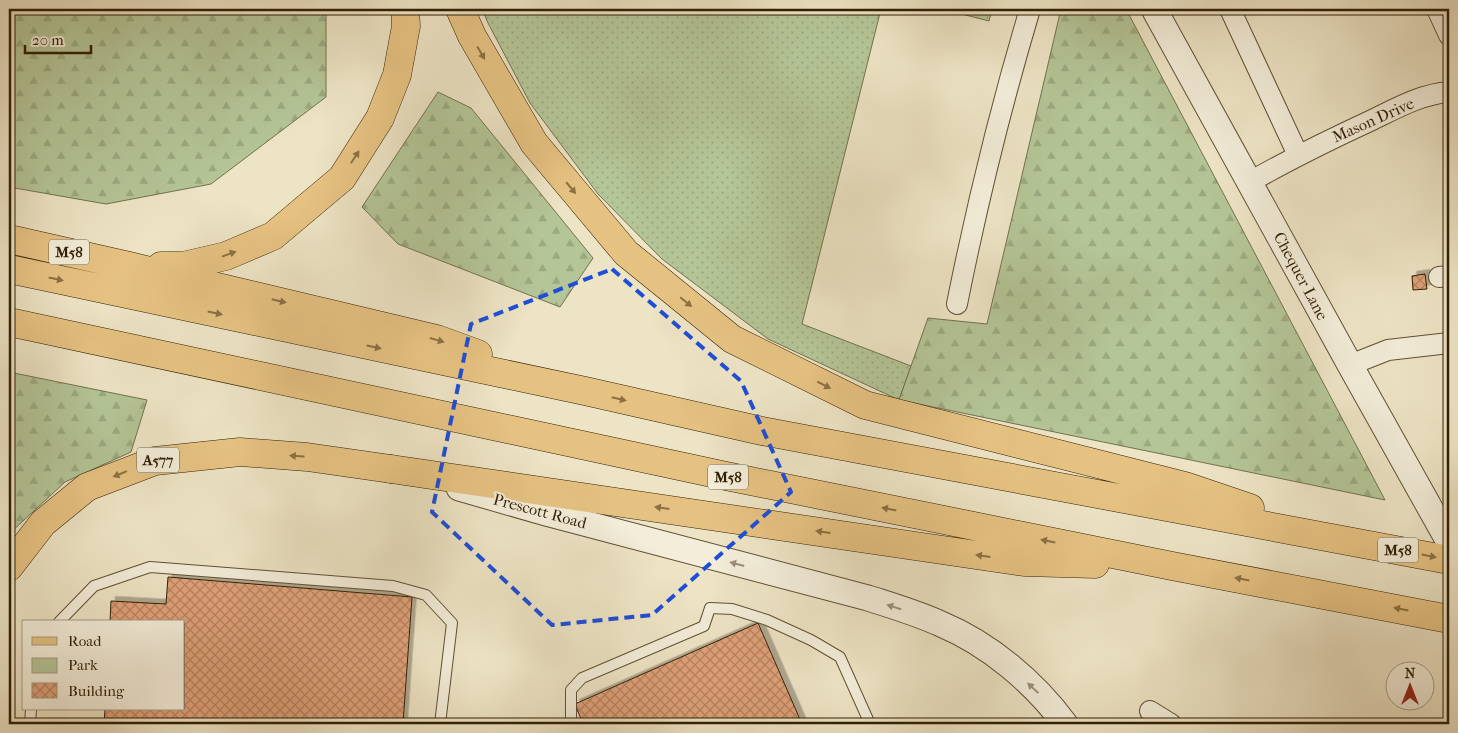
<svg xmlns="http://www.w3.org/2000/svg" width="1458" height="733" font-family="'IM FELL French Canon',serif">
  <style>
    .green { fill: url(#green-dots); stroke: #72724e }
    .forest { fill: url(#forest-firs); stroke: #72724e }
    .building { fill: url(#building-cross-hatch); stroke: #311f04; filter: url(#shadow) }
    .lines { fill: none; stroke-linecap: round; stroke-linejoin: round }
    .service-casing { stroke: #605034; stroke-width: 12 }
    .minor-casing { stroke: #605034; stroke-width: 22 }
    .tertiary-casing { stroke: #605034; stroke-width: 27 }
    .primary-casing { stroke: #311f04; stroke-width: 29 }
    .motorway-casing { stroke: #311f04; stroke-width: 29 }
    .service { stroke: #f3edd9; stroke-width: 10 }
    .minor { stroke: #f3edd9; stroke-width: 20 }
    .tertiary { stroke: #f3edd9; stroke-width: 25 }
    .primary { stroke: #e6c282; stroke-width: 28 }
    .motorway { stroke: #e6c282; stroke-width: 28 }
    .oneway { fill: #8c7043 }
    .oneway2 { fill: #9c9079 }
    .marked { fill: none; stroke: #1d4ed8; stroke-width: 4; stroke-dasharray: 10 6; stroke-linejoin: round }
    .labels { text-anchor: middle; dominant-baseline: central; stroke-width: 4; stroke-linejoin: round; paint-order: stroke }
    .shield { fill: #f3edd9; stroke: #6b5d44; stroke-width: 1 }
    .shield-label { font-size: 15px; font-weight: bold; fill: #311f04 }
    .street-label { font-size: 16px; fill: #311f04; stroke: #f3edd9 }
  </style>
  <defs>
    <pattern id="green-dots" width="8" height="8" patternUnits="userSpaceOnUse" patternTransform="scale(1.25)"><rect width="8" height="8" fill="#b4c597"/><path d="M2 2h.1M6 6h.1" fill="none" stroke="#9ba980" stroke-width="1.8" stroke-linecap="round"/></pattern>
    <pattern id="forest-firs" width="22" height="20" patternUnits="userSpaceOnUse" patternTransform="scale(1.25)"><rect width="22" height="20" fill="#b4c597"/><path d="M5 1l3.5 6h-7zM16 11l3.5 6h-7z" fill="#9ba980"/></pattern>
    <pattern id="building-cross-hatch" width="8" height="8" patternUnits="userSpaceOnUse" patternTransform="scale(1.25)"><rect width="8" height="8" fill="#e0a179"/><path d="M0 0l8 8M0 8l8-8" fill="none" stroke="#b68361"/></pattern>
    <filter id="shadow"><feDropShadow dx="4.5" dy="-4.5" stdDeviation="0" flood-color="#0004"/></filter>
  </defs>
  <rect width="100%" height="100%" fill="#ede4c5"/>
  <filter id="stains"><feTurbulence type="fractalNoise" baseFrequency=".004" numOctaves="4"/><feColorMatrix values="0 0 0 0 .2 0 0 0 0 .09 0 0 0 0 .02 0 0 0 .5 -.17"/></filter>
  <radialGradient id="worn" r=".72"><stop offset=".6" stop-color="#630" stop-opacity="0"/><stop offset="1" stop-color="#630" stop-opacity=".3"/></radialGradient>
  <path class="green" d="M482,9H881L802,324L911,366L899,400L768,339L662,259L598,194L530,103L488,23Z
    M942,9H992L989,21Z"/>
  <path class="forest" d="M9,9H326V97L211,184L106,204L9,187Z
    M1061,9H1126L1385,500L899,400L928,318L987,324Z
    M438,92L471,108L593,258L560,307L398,244L362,207Z
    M9,372L147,400L131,452L65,482L9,534Z"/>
  <path class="building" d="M1425,274L1427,289L1413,290L1412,276Z
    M168,577L412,597L403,724H104L105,709H184V622H110L111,601L166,604Z
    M758,623L802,724H583L575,704Z"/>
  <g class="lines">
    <g class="service-casing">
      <path id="service" d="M59,622L94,586L150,567L393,586L426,595L452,623L440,724
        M30,724L31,709
        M571,724V690L582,678L704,626L710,608L732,609L767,620L811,640L840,657L870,724"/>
    </g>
    <g class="minor-casing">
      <path id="minor" d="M1230,9L1298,155
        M1437,9L1449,35
        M1250,182C1290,159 1329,140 1370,121C1395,109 1421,94 1449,92
        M1439,277L1449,276
        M957,304C977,204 1001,106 1030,9
        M1350,365L1388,350L1449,343
        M1150,711L1171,724"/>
    </g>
    <g class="tertiary-casing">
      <path id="tertiary" d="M1154,9L1350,365L1449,542
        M459,488L546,513L868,598C893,606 917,613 941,624C989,644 1034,682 1065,724"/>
    </g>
    <g class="primary-casing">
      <path id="primary" d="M9,567L43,523L87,487L155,461L240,452L307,457L391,469"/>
    </g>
    <g class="motorway-casing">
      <path id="motorway" d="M460,9L472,36L534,143L626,253L732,339L865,405L1185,486L1250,508
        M9,239L129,266L437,339L478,354
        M161,266H183L226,256L273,236L342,178L380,118L397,75L406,26L405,9
        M9,269L585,391L762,431L1449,560
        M9,322L726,476L1172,566L1449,619
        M391,469L1024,562L1095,564"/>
    </g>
    <use href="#service" class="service"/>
    <use href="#minor" class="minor"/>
    <use href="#tertiary" class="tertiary"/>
    <use href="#primary" class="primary"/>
    <use href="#motorway" class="motorway"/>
  </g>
  <defs><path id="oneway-solid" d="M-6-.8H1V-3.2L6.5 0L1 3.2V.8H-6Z" transform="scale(1.25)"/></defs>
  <g class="oneway">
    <use href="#oneway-solid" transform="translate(481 53) rotate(60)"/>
    <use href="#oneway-solid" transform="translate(355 157) rotate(-57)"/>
    <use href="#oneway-solid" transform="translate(571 188) rotate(50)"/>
    <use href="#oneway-solid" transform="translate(229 254) rotate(-20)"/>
    <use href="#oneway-solid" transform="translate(56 279) rotate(12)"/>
    <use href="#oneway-solid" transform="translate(279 301) rotate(13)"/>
    <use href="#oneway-solid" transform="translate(686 302) rotate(39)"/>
    <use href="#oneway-solid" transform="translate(215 313) rotate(12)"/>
    <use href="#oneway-solid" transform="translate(437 340) rotate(16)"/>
    <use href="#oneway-solid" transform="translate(374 347) rotate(12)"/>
    <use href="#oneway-solid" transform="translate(824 385) rotate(27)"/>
    <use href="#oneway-solid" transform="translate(619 399) rotate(13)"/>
    <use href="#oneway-solid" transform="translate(297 456) rotate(-176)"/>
    <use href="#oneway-solid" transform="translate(120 474) rotate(158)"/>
    <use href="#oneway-solid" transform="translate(662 508) rotate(-172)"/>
    <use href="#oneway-solid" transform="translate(889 509) rotate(-169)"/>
    <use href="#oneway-solid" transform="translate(823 532) rotate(-172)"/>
    <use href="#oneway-solid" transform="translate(1048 541) rotate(-169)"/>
    <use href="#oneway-solid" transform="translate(983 556) rotate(-172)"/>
    <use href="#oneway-solid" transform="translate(1429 556) rotate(11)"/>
    <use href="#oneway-solid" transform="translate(1242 579) rotate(-169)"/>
    <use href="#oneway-solid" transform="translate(1401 609) rotate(-169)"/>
  </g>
  <g class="oneway2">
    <use href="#oneway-solid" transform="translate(737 564) rotate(-165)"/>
    <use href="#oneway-solid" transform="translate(894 607) rotate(-163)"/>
    <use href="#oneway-solid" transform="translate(1033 688) rotate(-137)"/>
  </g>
  <path class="marked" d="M612,269L741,381L791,492L652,615L552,625L432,512L471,324Z"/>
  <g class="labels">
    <g class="shield">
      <rect x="49" y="239.5" width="40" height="25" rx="4"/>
      <rect x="137" y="447.5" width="42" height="25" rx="4"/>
      <rect x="708" y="464.5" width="40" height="25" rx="4"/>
      <rect x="1378" y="537.5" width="40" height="25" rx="4"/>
    </g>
    <g class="shield-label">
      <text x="69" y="252">M58</text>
      <text x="158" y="460">A577</text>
      <text x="728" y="477">M58</text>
      <text x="1398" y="550">M58</text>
    </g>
    <g class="street-label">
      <text transform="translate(1373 120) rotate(-24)">Mason Drive</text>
      <text transform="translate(1301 276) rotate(62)">Chequer Lane</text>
      <text transform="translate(540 511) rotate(15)">Prescott Road</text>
    </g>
  </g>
  <rect width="1458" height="733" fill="none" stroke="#ede4c5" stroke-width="30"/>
  <rect x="10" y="10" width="1438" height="713" fill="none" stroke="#311f04" stroke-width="2.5"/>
  <rect x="15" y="15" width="1428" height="703" fill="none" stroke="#311f04"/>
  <rect x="22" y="620" width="162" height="90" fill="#f3edd9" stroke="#a59b84"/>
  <rect x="32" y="637" width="25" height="8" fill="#e6c282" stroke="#a59b84"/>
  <text x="68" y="646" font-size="15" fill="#311f04">Road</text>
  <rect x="32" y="658" width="25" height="15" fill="#b4c597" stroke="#a59b84"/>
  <text x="68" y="670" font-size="15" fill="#311f04">Park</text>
  <rect x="32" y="683" width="25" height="15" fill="url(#building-cross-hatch)" stroke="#a59b84"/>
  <text x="68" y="696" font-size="15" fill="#311f04">Building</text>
  <g transform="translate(1410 686)"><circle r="24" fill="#f3edd9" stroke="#a59b84"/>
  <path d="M0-4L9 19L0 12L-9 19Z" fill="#8f2418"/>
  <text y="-8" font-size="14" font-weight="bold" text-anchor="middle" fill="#311f04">N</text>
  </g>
  <path d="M25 45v8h66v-8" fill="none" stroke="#311f04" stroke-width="2.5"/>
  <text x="32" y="45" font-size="15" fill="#311f04" stroke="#f3edd9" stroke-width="4" paint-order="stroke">20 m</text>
  <rect width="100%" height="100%" filter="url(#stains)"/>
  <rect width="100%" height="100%" fill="url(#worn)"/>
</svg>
